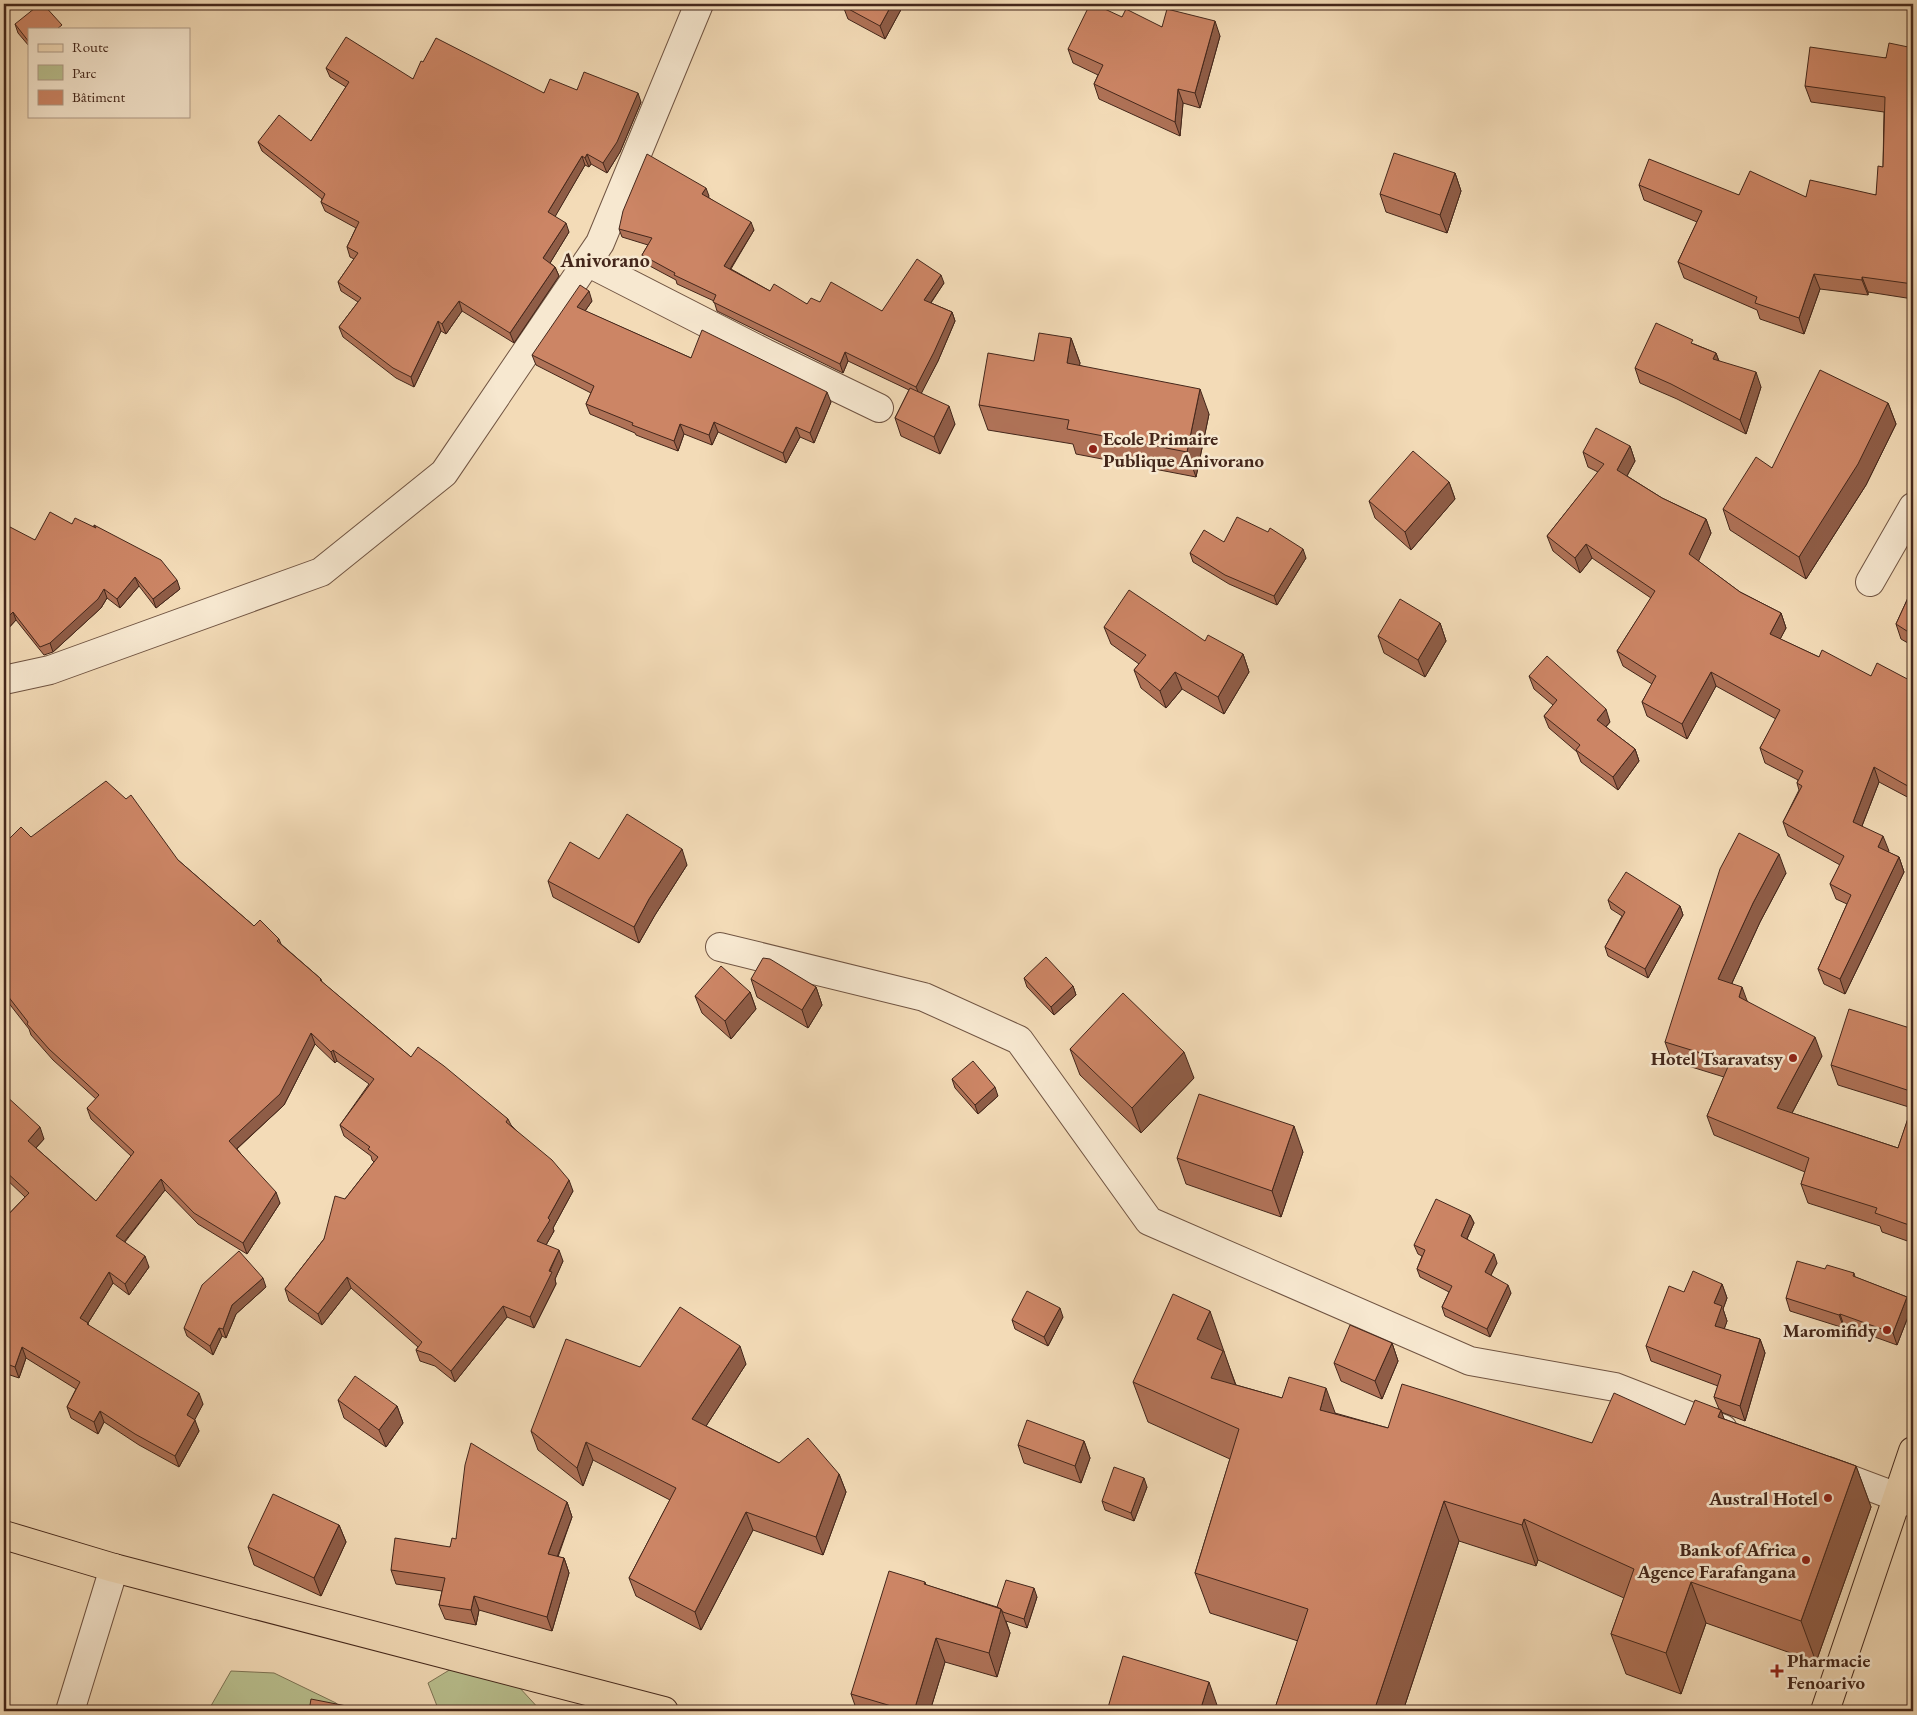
<svg xmlns="http://www.w3.org/2000/svg" width="1917" height="1715" font-family="'EB Garamond',serif">
  <style>
    .green { fill: #b9c08f; stroke: #7e7455 }
    .lines { fill: none; stroke-linecap: round; stroke-linejoin: round }
    .minor-casing { stroke: #705442; stroke-width: 30 }
    .major-casing { stroke: #44271b; stroke-width: 30 }
    .minor { stroke: #f7e8d0; stroke-width: 28 }
    .major { stroke: #f3dbb7; stroke-width: 28 }
    .wall { fill: #af7257; stroke: #44271b }
    .shaded-wall { fill: #8f5d47; stroke: #44271b }
    .building { fill: #cc8565; stroke: #44271b }
    .poi-dot { fill: #8f2418; stroke: #f7e8d0; stroke-width: 2 }
    .labels { text-anchor: middle; dominant-baseline: central; stroke-width: 5; stroke-linejoin: round; paint-order: stroke }
    .poi-label { font-size: 19px; font-weight: bold; fill: #44271b; stroke: #f7e8d0; text-anchor: end }
    .neighbourhood-label { font-size: 20px; font-weight: bold; fill: #44271b; stroke: #f7e8d0 }
  </style>
  <rect width="100%" height="100%" fill="#f3dbb7"/>
  <filter id="stains"><feTurbulence type="fractalNoise" baseFrequency=".004" numOctaves="4"/><feColorMatrix values="0 0 0 0 .2 0 0 0 0 .09 0 0 0 0 .02 0 0 0 .5 -.17"/></filter>
  <radialGradient id="worn" r=".72"><stop offset=".6" stop-color="#630" stop-opacity="0"/><stop offset="1" stop-color="#630" stop-opacity=".3"/></radialGradient>
  <path class="green" d="M484,1649L541,1711H439L428,1683Z
    M231,1671L274,1673L336,1703L345,1711H208Z"/>
  <g class="lines">
    <g class="minor-casing">
      <path id="minor" d="M587,262L765,353L879,408
        M1870,582L1913,507
        M4,680L50,670L321,572L444,473L600,243L699,4
        M720,947L924,997L1019,1040L1149,1221L1470,1361L1615,1387L1723,1429
        M1828,1471L1913,1503
        M70,1711L114,1568"/>
    </g>
    <g class="major-casing">
      <path id="major" d="M4,1535L114,1568L664,1711
        M1825,1711L1913,1451"/>
    </g>
    <use href="#minor" class="minor"/>
    <use href="#major" class="major"/>
  </g>
  <path class="wall" d="M904,4L885,39L848,19L843,6Z
    M1122,17L1162,27L1220,36L1200,108L1183,103L1180,136L1099,99L1094,84L1098,75L1073,63L1068,49Z
    M15,24L29,29V46L18,33Z
    M1913,48V299L1868,292V295L1820,289L1804,334L1760,319L1757,310L1684,278L1678,262L1697,222L1644,200L1639,185L1739,195L1806,197L1876,195L1883,167L1884,112L1811,102L1805,86Z
    M326,68L413,79L544,93L577,90L641,102L620,152L607,173L591,164L589,167L585,165L555,216L569,232L550,263L555,267L559,276L514,343L462,311L446,334L441,331L414,387L396,378L343,337L339,327L358,302L341,291L338,282L354,259L350,257L347,247L356,228L325,211L321,202L322,199L262,151L258,142L311,141L346,87L330,77Z
    M1455,173L1461,191L1447,233L1386,212L1380,194Z
    M709,196L708,197L754,230L731,269L770,291L807,304L820,302L882,311L944,283L931,303L952,312L955,321L938,361L921,393L955,424L940,454L901,436L895,418L909,390L848,361L843,373L717,311L714,301L677,284L676,280L646,264L642,255L648,245L622,237L619,229Z
    M592,301L585,311L691,358L831,402L814,443L800,437L786,463L718,432L712,445L684,434L678,451L636,435L635,433L590,414L586,404L591,393L536,365L532,355Z
    M1071,338L1080,363L1079,365L1209,414L1196,477L1076,454L1073,444L988,430L979,405L1034,361Z
    M1694,344L1716,353L1719,361L1761,387L1746,434L1677,399L1640,383L1635,368Z
    M1888,403L1896,424L1866,485L1806,579L1730,530L1723,509L1772,468Z
    M1630,446L1635,461L1627,476L1662,498L1706,519L1711,533L1698,561L1740,592L1781,613L1786,628L1780,639L1819,657L1871,676L1913,682V800L1879,782L1862,826L1889,851L1888,852L1899,857L1904,872L1845,994L1824,984L1818,969L1847,904L1836,899L1830,884L1840,865L1788,836L1783,822L1799,790L1797,783L1798,780L1765,763L1760,748L1776,719L1716,686L1687,739L1647,716L1642,702L1652,684L1623,666L1617,651L1651,598L1592,558L1580,573L1553,551L1547,536L1598,472L1588,467L1583,452Z
    M1449,482L1455,499L1411,550L1375,518L1369,501Z
    M72,524L94,527V525L180,589L156,608L139,586L120,608L107,598L101,608L53,652L44,655L16,620L4,633V533L6,535L35,540Z
    M1224,542L1306,558L1277,605L1229,584L1193,562L1190,553Z
    M1913,587V646L1901,639L1896,624Z
    M1440,623L1446,641L1425,677L1384,653L1378,636Z
    M1104,627L1205,641L1243,654L1249,672L1224,714L1182,689L1166,708L1141,688L1134,670L1139,664L1111,644Z
    M1529,676L1610,722L1606,727L1635,749L1639,761L1618,790L1581,762L1577,752L1549,728L1544,716L1553,705L1534,689Z
    M31,837L178,860L254,926L279,939L281,944L321,979L322,982L411,1057L508,1119L511,1125L573,1191L553,1228L554,1231L546,1245L563,1261L555,1279L556,1284L534,1328L507,1317L455,1382L435,1366L420,1361L416,1350L418,1347L351,1288L322,1325L289,1301L285,1289L324,1239L345,1199L374,1162L372,1160L371,1156L344,1136L340,1125L369,1084L337,1061L335,1063L315,1044L284,1105L237,1149L280,1203L247,1254L198,1224L165,1190L125,1242L149,1267L129,1295L113,1283L88,1323V1325L203,1404L194,1420L199,1431L179,1467L139,1445L104,1422L98,1434L71,1418L67,1407L76,1389L26,1358L19,1378L4,1373V1219L25,1197L4,1177V1094L44,1139L36,1148L96,1201L131,1156L91,1119L87,1108L96,1099L53,1060L31,1035L29,1029L4,997V844Z
    M687,865L655,915L639,943L553,897L548,881Z
    M1786,873L1760,922L1732,983L1748,1002L1822,1056L1792,1113L1898,1148L1912,1108L1838,1085L1831,1065L1913,1029V1243L1882,1232L1880,1226L1808,1203L1801,1184L1805,1172L1714,1135L1707,1116L1724,1077L1672,1061L1665,1042Z
    M1608,900L1680,906L1683,915L1648,978L1608,956L1605,947L1622,916L1611,909Z
    M1024,978L1073,986L1076,995L1054,1015L1027,987Z
    M751,979L816,987L822,1005L808,1028L757,997Z
    M750,992L756,1009L731,1039L702,1013L695,996Z
    M1070,1049L1194,1078L1141,1133L1080,1075Z
    M952,1079L998,1096L978,1114L955,1088Z
    M1303,1152L1281,1217L1186,1184L1177,1158Z
    M1470,1215L1474,1223L1467,1239L1497,1263L1491,1275L1511,1293L1490,1337L1445,1316L1442,1307L1449,1292L1420,1277L1417,1269L1422,1256L1418,1254L1414,1245Z
    M1825,1269L1854,1273L1855,1277L1907,1297L1911,1309L1897,1345L1844,1326V1328L1790,1311L1786,1298Z
    M1722,1284L1727,1298L1723,1309L1727,1321L1724,1329L1760,1339L1765,1353L1745,1421L1721,1412L1724,1419L1856,1466L1871,1507L1816,1662L1706,1623L1681,1694L1626,1674L1611,1634L1624,1598L1538,1560L1536,1566L1459,1541L1403,1711H1274L1298,1641L1210,1613L1195,1573L1230,1459L1148,1422L1133,1382L1224,1351V1353L1236,1385L1388,1428L1592,1443L1685,1425L1719,1409L1714,1397L1718,1386L1651,1361L1646,1346L1684,1292Z
    M266,1287L236,1314L226,1338L222,1336L213,1355L187,1336L184,1328Z
    M1063,1317L1048,1346L1015,1329L1012,1320Z
    M1392,1343L1398,1361L1382,1399L1341,1381L1334,1363Z
    M746,1364L706,1426L779,1463L839,1474L846,1492L823,1555L753,1530L701,1630L636,1596L629,1578L670,1500L593,1460L583,1486L538,1450L531,1431L640,1367Z
    M338,1400L397,1406L403,1423L386,1447L344,1418Z
    M1084,1441L1090,1458L1081,1483L1024,1463L1018,1445Z
    M1147,1487L1134,1521L1105,1510L1102,1501Z
    M567,1502L572,1517L558,1557L564,1558L569,1573L552,1631L479,1610L476,1625L445,1619L439,1605L442,1591L396,1584L391,1570L450,1547L456,1539Z
    M339,1525L346,1542L321,1596L254,1565L248,1547Z
    M925,1582L926,1585L997,1607L1037,1597L1027,1628L1006,1621L1010,1633L997,1677L945,1662L930,1711H857L851,1694Z"/>
  <path class="shaded-wall" d="M892,4H904L885,39L880,26Z
    M1215,21L1220,36L1200,108L1195,93Z
    M1178,89L1183,103L1180,136L1175,122Z
    M638,93L641,102L620,152L607,173L603,163Z
    M587,154L591,164L589,167L585,158Z
    M582,156L585,165L552,222L548,212Z
    M1455,173L1461,191L1447,233L1440,215Z
    M706,188L709,196L706,203L702,194Z
    M751,222L754,230L727,274L724,266Z
    M566,223L569,232L547,268L543,258Z
    M555,267L559,276L514,343L510,333Z
    M1814,274L1820,289L1804,334L1799,318Z
    M941,275L944,283L927,308L924,300Z
    M1862,277L1868,292V295L1862,280Z
    M589,291L592,301L580,318L577,307Z
    M459,301L462,311L446,334L442,324Z
    M952,312L955,321L938,361L920,396L916,387Z
    M438,321L441,331L414,387L411,377Z
    M1071,338L1080,363L1076,388L1067,363Z
    M845,352L848,361L843,373L840,364Z
    M1716,353L1721,368L1713,359Z
    M1756,372L1761,387L1746,434L1740,420Z
    M1200,389L1209,414L1196,477L1187,452Z
    M827,392L831,402L814,443L810,433Z
    M1888,403L1896,424L1866,485L1806,579L1799,557Z
    M949,406L955,424L940,454L934,437Z
    M714,422L718,432L712,445L709,435Z
    M680,424L684,434L678,451L674,441Z
    M796,427L800,437L786,463L783,453Z
    M1630,446L1635,461L1622,485L1617,470Z
    M1449,482L1455,499L1411,550L1405,532Z
    M1706,519L1711,533L1695,569L1689,554Z
    M1586,544L1592,558L1580,573L1575,558Z
    M1303,549L1306,558L1277,605L1274,596Z
    M135,577L139,586L120,608L117,599Z
    M177,580L180,589L156,608L153,599Z
    M104,589L107,598L101,608L53,652L50,643Z
    M13,612L16,620L4,633V621Z
    M1781,613L1786,628L1775,649L1770,634Z
    M1440,623L1446,641L1425,677L1418,660Z
    M1243,654L1249,672L1224,714L1218,697Z
    M1175,672L1182,689L1166,708L1160,691Z
    M1711,672L1716,686L1687,739L1682,724Z
    M1606,709L1610,722L1601,732L1597,720Z
    M1635,749L1639,761L1618,790L1613,777Z
    M1874,767L1879,782L1858,836L1853,822Z
    M1883,836L1889,851L1884,862L1878,847Z
    M682,849L687,865L655,915L639,943L634,927L649,899Z
    M1779,854L1786,873L1760,922L1725,998L1718,979L1753,903Z
    M1899,857L1904,872L1845,994L1840,979Z
    M1680,906L1683,915L1648,978L1645,969Z
    M1073,986L1076,995L1054,1015L1051,1007Z
    M816,987L822,1005L808,1028L802,1010Z
    M1742,987L1749,1006L1739,997Z
    M750,992L756,1009L731,1039L725,1021Z
    M311,1033L315,1044L284,1105L233,1152L229,1141Z
    M1815,1037L1822,1056L1784,1128L1777,1108Z
    M333,1050L337,1061L335,1063L331,1052Z
    M1184,1052L1194,1078L1141,1133L1132,1108Z
    M995,1087L998,1096L978,1114L975,1105Z
    M1294,1126L1303,1152L1281,1217L1272,1191Z
    M40,1127L44,1139L32,1152L28,1141Z
    M161,1179L165,1190L120,1247L116,1236Z
    M569,1180L573,1191L553,1228L554,1231L542,1252L537,1241L548,1218Z
    M276,1192L280,1203L247,1254L243,1243Z
    M1913,1211V1238L1909,1225Z
    M1470,1215L1474,1223L1464,1245L1461,1236Z
    M559,1250L563,1261L555,1279L556,1284L534,1328L530,1317Z
    M1494,1254L1497,1263L1488,1281L1485,1272Z
    M145,1256L149,1267L129,1295L125,1284Z
    M109,1272L113,1283L88,1323L92,1334L80,1318Z
    M347,1277L351,1288L322,1325L318,1314Z
    M263,1278L266,1287L236,1314L226,1338L223,1329L232,1305Z
    M1722,1284L1727,1298L1723,1309L1727,1321L1720,1341L1715,1326L1714,1303Z
    M1508,1285L1511,1293L1490,1337L1487,1329Z
    M1907,1297L1911,1309L1897,1345L1893,1333Z
    M503,1306L507,1317L455,1382L451,1371Z
    M1060,1308L1063,1317L1048,1346L1044,1337Z
    M1210,1311L1238,1392L1226,1418L1197,1339Z
    M1840,1314L1844,1326V1328L1839,1315Z
    M219,1328L222,1336L213,1355L210,1346Z
    M1760,1339L1765,1353L1745,1421L1740,1406Z
    M1392,1343L1398,1361L1382,1399L1375,1381Z
    M740,1346L746,1364L699,1437L692,1419Z
    M22,1347L26,1358L19,1378L15,1367Z
    M1326,1388L1341,1429L1320,1410Z
    M199,1393L203,1404L191,1427L187,1415Z
    M397,1406L403,1423L386,1447L379,1430Z
    M1721,1410L1735,1451L1718,1417Z
    M100,1411L104,1422L98,1434L94,1422Z
    M195,1420L199,1431L179,1467L175,1456Z
    M1084,1441L1090,1458L1081,1483L1075,1466Z
    M586,1442L593,1460L583,1486L577,1468Z
    M1856,1466L1871,1507L1816,1662L1801,1621Z
    M839,1474L846,1492L823,1555L816,1537Z
    M1144,1478L1147,1487L1134,1521L1131,1513Z
    M1444,1501L1459,1541L1403,1711H1374Z
    M567,1502L572,1517L553,1568L548,1554Z
    M746,1512L753,1530L701,1630L695,1612Z
    M1524,1519L1538,1560L1536,1566L1522,1525Z
    M339,1525L346,1542L321,1596L314,1578Z
    M564,1558L569,1573L552,1631L547,1617Z
    M1691,1582L1706,1623L1681,1694L1666,1653Z
    M1034,1588L1037,1597L1027,1628L1024,1619Z
    M474,1596L479,1610L476,1625L471,1610Z
    M1001,1609L1010,1633L997,1677L989,1653Z
    M936,1638L945,1662L930,1711H914Z
    M1209,1682L1218,1708L1217,1711H1200Z"/>
  <path class="building" d="M40,4H43L62,25L57,29H29V42L15,24Z
    M845,4H892L880,26L843,6Z
    M1090,4H1094L1122,17L1126,9L1162,27L1167,9L1215,21L1195,93L1178,89L1175,122L1094,84L1103,65L1068,49Z
    M346,37L413,79L421,61L423,62L436,38L544,93L550,79L577,90L584,72L638,93L617,142L603,163L587,154L585,158L582,156L548,212L566,223L543,258L555,267L510,333L459,301L442,324L438,321L411,377L393,368L339,327L361,298L338,282L358,253L347,247L359,222L321,202L325,194L258,142L279,115L311,141L349,82L326,68Z
    M1889,43L1913,48V284L1862,277V280L1814,274L1799,318L1755,303L1757,297L1678,262L1702,211L1639,185L1649,159L1739,195L1750,171L1806,197L1810,180L1876,195L1878,166L1883,167L1885,97L1805,86L1810,47L1886,58Z
    M1394,153L1455,173L1440,215L1380,194Z
    M647,154L706,188L702,194L751,222L724,266L770,291L774,284L807,304L811,298L820,302L831,282L882,311L917,259L941,275L924,300L952,312L934,352L916,387L845,352L840,364L713,302L716,295L674,275L675,273L642,255L652,238L619,229L623,211Z
    M580,285L589,291L577,307L691,358L702,330L827,392L810,433L796,427L783,453L714,422L709,435L680,424L674,441L632,425L633,423L586,404L594,386L532,355Z
    M1656,323L1693,340L1691,343L1716,353L1713,359L1756,372L1740,420L1671,384L1635,368Z
    M1039,333L1071,338L1067,363L1200,389L1187,452L1067,429L1069,420L979,405L988,353L1034,361Z
    M1820,370L1888,403L1858,464L1799,557L1723,509L1756,457L1772,468Z
    M910,388L949,406L934,437L895,418Z
    M1596,428L1630,446L1617,470L1662,498L1706,519L1689,554L1740,592L1781,613L1770,634L1819,657L1822,650L1871,676L1877,663L1913,682V789L1874,767L1853,822L1883,836L1878,847L1899,857L1840,979L1818,969L1851,895L1830,884L1844,856L1783,822L1802,786L1797,783L1803,771L1760,748L1780,710L1711,672L1682,724L1642,702L1656,676L1617,651L1655,591L1586,544L1575,558L1547,536L1604,464L1583,452Z
    M1413,451L1449,482L1405,532L1369,501Z
    M50,512L72,524L75,518L96,528L94,525L161,560L177,580L153,599L135,577L117,599L104,589L98,599L50,643L40,647L13,612L4,621V533L6,535L10,527L35,540Z
    M1237,517L1268,532L1270,528L1303,549L1274,596L1225,575L1190,553L1204,530L1224,542Z
    M1913,587V635L1896,624Z
    M1129,590L1205,641L1208,635L1243,654L1218,697L1175,672L1160,691L1134,670L1146,655L1104,627Z
    M1400,599L1440,623L1418,660L1378,636Z
    M1547,656L1606,709L1597,720L1635,749L1613,777L1576,750L1580,745L1544,716L1557,700L1529,676Z
    M106,781L126,799L131,795L178,860L254,926L260,920L279,939L277,941L321,979L320,980L411,1057L418,1047L444,1066L508,1119L506,1122L552,1160L569,1180L548,1218L550,1220L537,1241L559,1250L549,1271L552,1272L530,1317L503,1306L451,1371L431,1355L416,1350L422,1342L347,1277L318,1314L285,1289L324,1239L335,1196L345,1199L378,1157L368,1149L370,1147L340,1125L374,1079L333,1050L331,1052L311,1033L280,1094L229,1141L276,1192L243,1243L194,1213L161,1179L116,1236L145,1256L125,1284L109,1272L80,1318L88,1323L87,1324L199,1393L187,1415L195,1420L175,1456L135,1434L100,1411L94,1422L67,1407L80,1382L22,1347L15,1367L4,1363V1219L29,1193L4,1170V1094L40,1127L28,1141L96,1201L134,1152L87,1108L99,1095L49,1049L27,1024L28,1022L4,991V886L5,885L4,884V844L21,827L31,837Z
    M627,814L682,849L649,899L634,927L548,881L570,842L599,859Z
    M1739,833L1779,854L1753,903L1718,979L1742,987L1739,997L1815,1037L1777,1108L1898,1148L1913,1103V1211L1909,1225L1875,1213L1877,1208L1801,1184L1809,1158L1707,1116L1730,1062L1665,1042L1720,869Z
    M1626,872L1680,906L1645,969L1605,947L1625,912L1608,900Z
    M1046,957L1073,986L1051,1007L1024,978Z
    M763,958L770,959L816,987L802,1010L751,979Z
    M721,966L750,992L725,1021L695,996Z
    M1123,993L1184,1052L1132,1108L1070,1049Z
    M1849,1009L1913,1029V1092L1831,1065Z
    M973,1061L995,1087L975,1105L952,1079Z
    M1199,1094L1294,1126L1272,1191L1177,1158Z
    M1436,1199L1470,1215L1461,1236L1494,1254L1485,1272L1508,1285L1487,1329L1442,1307L1452,1286L1417,1269L1425,1250L1414,1245Z
    M239,1251L263,1278L232,1305L223,1329L219,1328L210,1346L184,1328L202,1285Z
    M1797,1261L1825,1269L1827,1265L1854,1273L1853,1276L1907,1297L1893,1333L1840,1314L1839,1315L1786,1298Z
    M1693,1271L1722,1284L1714,1303L1722,1306L1715,1326L1760,1339L1740,1406L1714,1397L1721,1375L1646,1346L1669,1286L1684,1292Z
    M1027,1291L1060,1308L1044,1337L1012,1320Z
    M1173,1294L1210,1311L1197,1339L1223,1351L1211,1378L1282,1398L1289,1377L1326,1388L1320,1410L1388,1428L1402,1384L1592,1443L1614,1393L1685,1425L1695,1400L1721,1410L1718,1417L1856,1466L1801,1621L1691,1582L1666,1653L1611,1634L1634,1569L1524,1519L1522,1525L1444,1501L1374,1711H1274L1308,1609L1195,1573L1239,1429L1133,1382Z
    M680,1307L740,1346L692,1419L779,1463L808,1438L839,1474L816,1537L746,1512L695,1612L629,1578L676,1488L586,1442L577,1468L531,1431L566,1339L640,1367Z
    M1350,1325L1392,1343L1375,1381L1334,1363Z
    M355,1376L397,1406L379,1430L338,1400Z
    M1027,1420L1084,1441L1075,1466L1018,1445Z
    M471,1443L567,1502L548,1554L564,1558L547,1617L474,1596L471,1610L439,1605L445,1578L391,1570L395,1538L450,1547L452,1538L456,1539L465,1465Z
    M1114,1467L1144,1478L1131,1513L1102,1501Z
    M273,1494L339,1525L314,1578L248,1547Z
    M889,1571L925,1582L924,1584L1001,1609L989,1653L936,1638L914,1711H908L851,1694Z
    M1006,1580L1034,1588L1024,1619L1003,1612L1001,1609L997,1607Z
    M1123,1656L1209,1682L1200,1711H1107Z
    M311,1699L372,1711H309Z"/>
  <g class="poi-dot">
    <circle cx="1093" cy="449" r="5"/>
    <circle cx="1793" cy="1058" r="5"/>
    <circle cx="1887" cy="1330" r="5"/>
    <circle cx="1828" cy="1498" r="5"/>
    <circle cx="1806" cy="1560" r="5"/>
    <path d="M1774.5 1663.5h5v5h5v5h-5v5h-5v-5h-5v-5h5z"/>
  </g>
  <g class="labels">
    <g class="poi-label">
      <text x="1103" y="438" text-anchor="start">Ecole Primaire<tspan x="1103" dy="22">Publique Anivorano</tspan></text>
      <text x="1783" y="1058">Hotel Tsaravatsy</text>
      <text x="1877" y="1330">Maromifidy</text>
      <text x="1818" y="1498">Austral Hotel</text>
      <text x="1796" y="1549">Bank of Africa<tspan x="1796" dy="22">Agence Farafangana</tspan></text>
      <text x="1787" y="1660" text-anchor="start">Pharmacie<tspan x="1787" dy="22">Fenoarivo</tspan></text>
    </g>
    <g class="neighbourhood-label">
      <text x="605" y="260">Anivorano</text>
    </g>
  </g>
  <rect width="1917" height="1715" fill="none" stroke="#f3dbb7" stroke-width="20"/>
  <rect x="5" y="5" width="1907" height="1705" fill="none" stroke="#44271b" stroke-width="2.5"/>
  <rect x="10" y="10" width="1897" height="1695" fill="none" stroke="#44271b"/>
  <rect x="28" y="28" width="162" height="90" fill="#f7e8d0" stroke="#af9b88"/>
  <rect x="38" y="44" width="25" height="8" fill="#f3dbb7" stroke="#af9b88"/>
  <text x="72" y="52" font-size="15" fill="#44271b">Route</text>
  <rect x="38" y="65" width="25" height="15" fill="#b9c08f" stroke="#af9b88"/>
  <text x="72" y="78" font-size="15" fill="#44271b">Parc</text>
  <rect x="38" y="90" width="25" height="15" fill="#cc8565" stroke="#af9b88"/>
  <text x="72" y="102" font-size="15" fill="#44271b">Bâtiment</text>
  <rect width="100%" height="100%" filter="url(#stains)"/>
  <rect width="100%" height="100%" fill="url(#worn)"/>
</svg>
